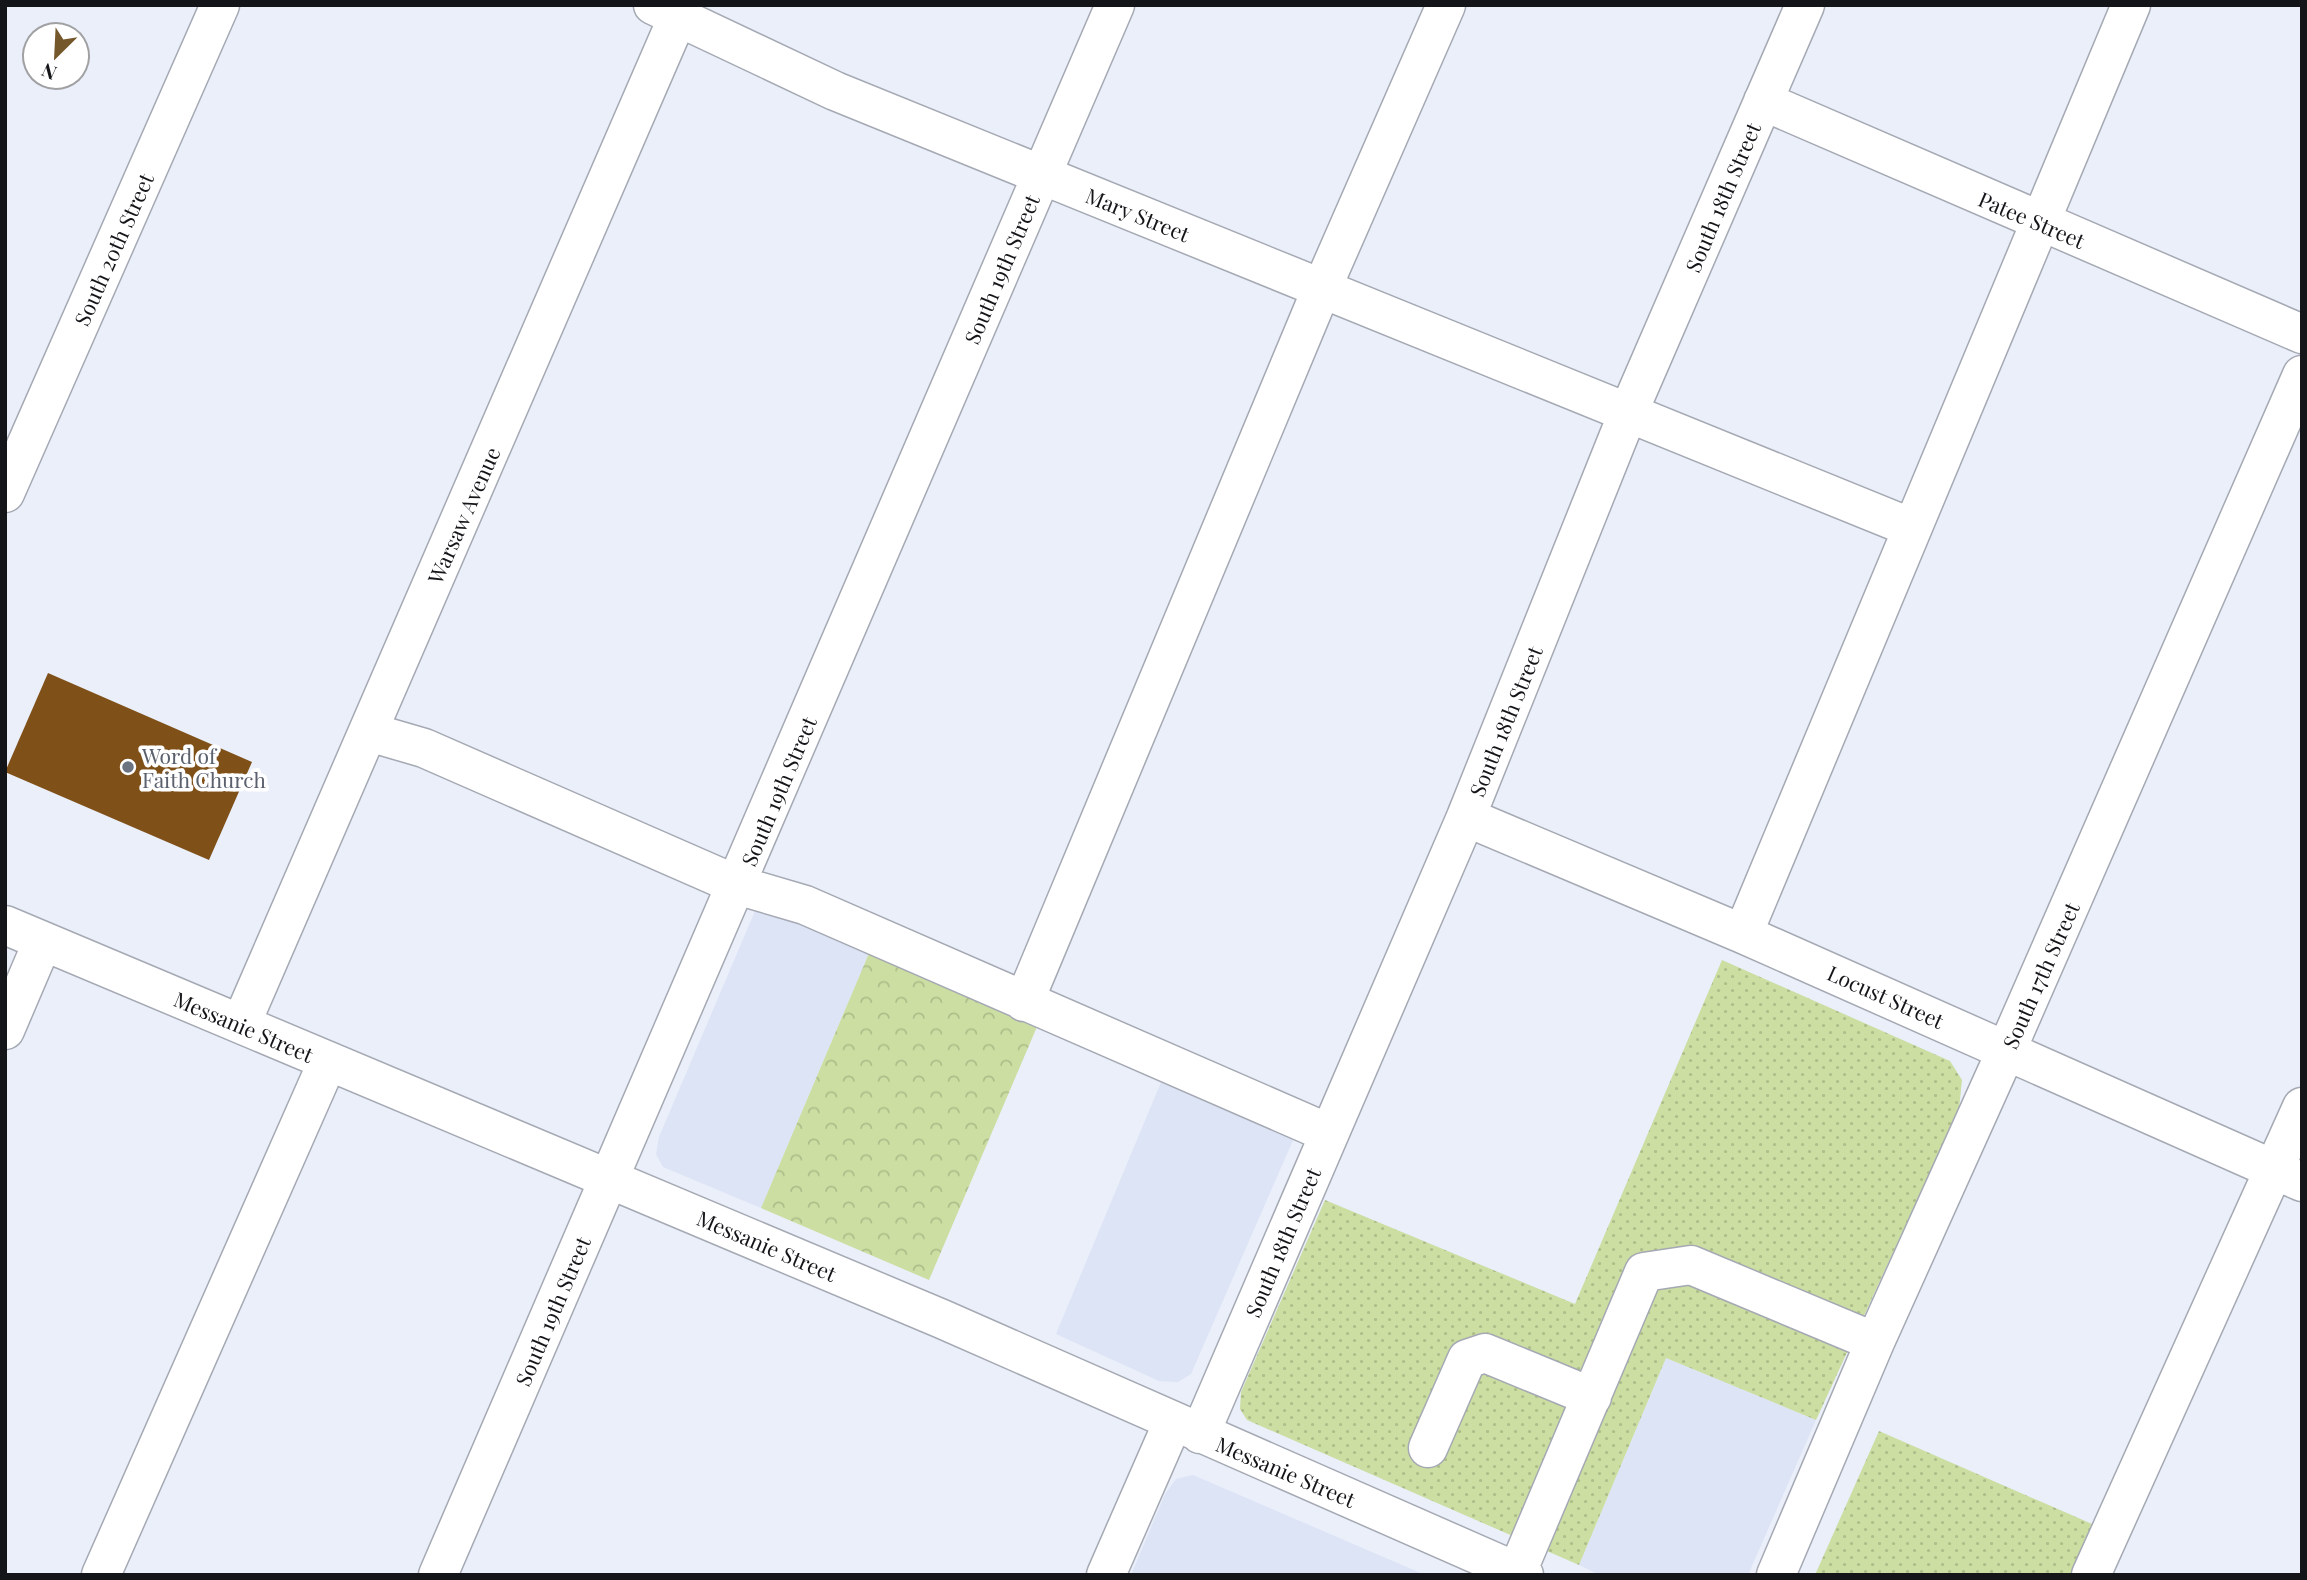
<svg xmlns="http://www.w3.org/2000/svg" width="2307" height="1580" font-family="'Playfair Display',serif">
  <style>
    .built { fill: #dde4f5 }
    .grass { fill: url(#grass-dots) }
    .forest { fill: url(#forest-crowns) }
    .building { fill: #7f5018 }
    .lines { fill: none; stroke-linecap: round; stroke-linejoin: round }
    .minor-casing { stroke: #a5a9b3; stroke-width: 41 }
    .minor { stroke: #fff; stroke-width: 38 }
    .worship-dot { fill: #6b7280; stroke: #fff; stroke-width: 2.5 }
    .labels { text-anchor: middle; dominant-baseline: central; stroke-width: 7; stroke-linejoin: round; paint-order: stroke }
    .street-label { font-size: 21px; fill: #141519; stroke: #fff }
    .worship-label { font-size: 21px; fill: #5b616d; stroke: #fff; text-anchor: start }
  </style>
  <defs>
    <pattern id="grass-dots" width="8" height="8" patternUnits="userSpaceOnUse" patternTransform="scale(1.75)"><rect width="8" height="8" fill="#ccdea1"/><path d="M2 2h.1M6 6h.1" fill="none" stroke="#aebe8a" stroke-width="1.8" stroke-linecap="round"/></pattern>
    <pattern id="forest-crowns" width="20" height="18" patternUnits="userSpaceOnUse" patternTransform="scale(1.75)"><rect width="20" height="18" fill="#ccdea1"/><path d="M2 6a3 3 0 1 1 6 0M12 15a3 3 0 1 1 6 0" fill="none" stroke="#aebe8a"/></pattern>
  </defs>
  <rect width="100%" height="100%" fill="#eaeffa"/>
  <path class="built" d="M758,904L870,951L761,1208L663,1167L656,1154L659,1137Z
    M1164,1075L1297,1131L1191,1374L1178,1382L1159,1381L1056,1334Z
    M1666,1358L1816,1420L1748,1575H1600L1579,1565Z
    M1193,1475L1423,1574L1131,1575L1165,1494L1176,1479Z"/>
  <path class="grass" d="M1722,960L1950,1061L1962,1080L1959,1109L1816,1420L1666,1358L1579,1565L1247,1420L1240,1409L1241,1392L1325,1200L1575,1304Z
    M1879,1431L2099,1527L2078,1575H1815Z"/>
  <path class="forest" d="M870,951L1039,1022L929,1280L761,1208Z"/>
  <path class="building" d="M48,673L252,762L209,860L5,772Z"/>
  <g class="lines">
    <g class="minor-casing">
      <path id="minor" d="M653,5L835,91L1912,528
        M1763,101L2302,334
        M5,493L220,5
        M369,732L424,748L737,885L805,905L1328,1133
        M1466,817L1743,934L2302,1182
        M5,925L942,1319L1524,1575
        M1743,934L2131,5
        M1024,1002L1322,288L1446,5
        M241,1024L683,5
        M5,1030L43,941
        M1200,1434L1466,817L1628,413L1805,5
        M1428,1448L1467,1359L1485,1353L1592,1397
        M1517,1572L1644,1272L1691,1265L1875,1342
        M101,1575L328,1061
        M438,1575L1115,5
        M1106,1575L1173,1422
        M1776,1575L1875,1342L2007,1049L2302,375
        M2091,1575L2302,1107"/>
    </g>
    <use href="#minor" class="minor"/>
  </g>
  <circle class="worship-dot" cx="128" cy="767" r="7"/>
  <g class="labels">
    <g class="street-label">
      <text transform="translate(1722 197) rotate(-67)">South 18th Street</text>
      <text transform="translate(1138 214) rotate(22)">Mary Street</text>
      <text transform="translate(2032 219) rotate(23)">Patee Street</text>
      <text transform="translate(113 249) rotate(-66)">South 20th Street</text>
      <text transform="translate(1001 269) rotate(-67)">South 19th Street</text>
      <text transform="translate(463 515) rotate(-66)">Warsaw Avenue</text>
      <text transform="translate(1505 721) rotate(-68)">South 18th Street</text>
      <text transform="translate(778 791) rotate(-67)">South 19th Street</text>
      <text transform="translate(2040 975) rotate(-66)">South 17th Street</text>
      <text transform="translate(1886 996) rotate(24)">Locust Street</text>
      <text transform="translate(244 1026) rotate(23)">Messanie Street</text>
      <text transform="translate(1282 1242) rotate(-67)">South 18th Street</text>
      <text transform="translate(767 1245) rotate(23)">Messanie Street</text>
      <text transform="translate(552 1311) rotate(-67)">South 19th Street</text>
      <text transform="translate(1286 1471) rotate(23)">Messanie Street</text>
    </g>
    <g class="worship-label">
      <text x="142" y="755">Word of<tspan x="142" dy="24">Faith Church</tspan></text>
    </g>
  </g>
  <rect width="2307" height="1580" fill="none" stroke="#141519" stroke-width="14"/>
  <g transform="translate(56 56) rotate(204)"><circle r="33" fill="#ffffff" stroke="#a1a1a3" stroke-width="2"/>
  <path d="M0-5L12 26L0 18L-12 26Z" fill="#74572a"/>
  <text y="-10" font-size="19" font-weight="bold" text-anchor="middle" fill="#141519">N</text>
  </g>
</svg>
